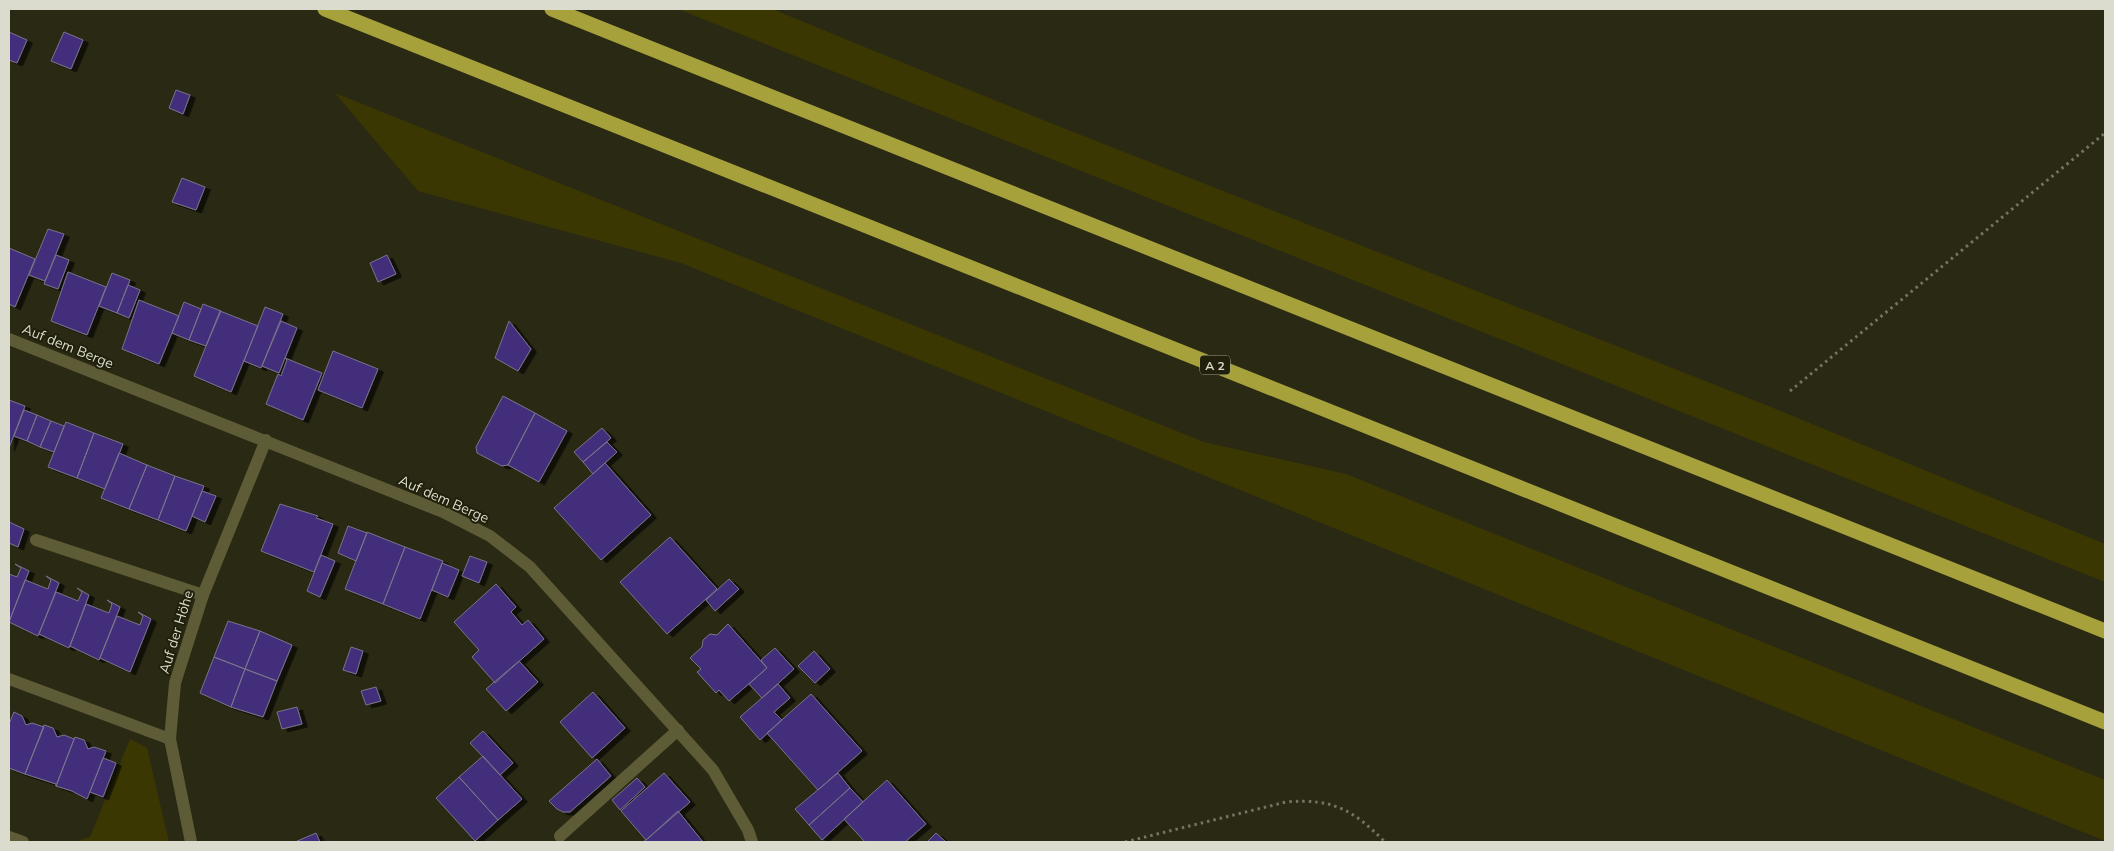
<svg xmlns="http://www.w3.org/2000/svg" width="2114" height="851" font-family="Mulish,sans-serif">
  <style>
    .green { fill: #3a3703 }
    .building { fill: #432e7a; stroke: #78748b; filter: url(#shadow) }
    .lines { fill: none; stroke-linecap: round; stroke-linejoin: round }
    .path { stroke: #757462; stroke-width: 3; stroke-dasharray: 2.5 4; stroke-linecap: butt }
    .lane { stroke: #5d5c36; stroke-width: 12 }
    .street { stroke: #5d5c36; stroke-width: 12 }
    .highway { stroke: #a6a13b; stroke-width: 15 }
    .labels { text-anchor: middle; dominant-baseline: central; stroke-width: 4; stroke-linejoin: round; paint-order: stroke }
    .shield { fill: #20200b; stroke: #a3a394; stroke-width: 1 }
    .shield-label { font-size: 12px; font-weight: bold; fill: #dbdbce }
    .street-label { font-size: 14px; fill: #dbdbce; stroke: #20200b }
  </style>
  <defs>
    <filter id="shadow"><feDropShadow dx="5.5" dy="3" stdDeviation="0" flood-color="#0009"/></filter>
  </defs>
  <rect width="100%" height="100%" fill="#2a2914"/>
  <path class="green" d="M678,9H772L1053,124L1761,403L2105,544V582Z
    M335,93L1204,442L1346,474L2105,780V841L681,263L418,191Z
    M130,739L147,748L169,842H74L90,837Z"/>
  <path class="building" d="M9,32L27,40L17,63L9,60Z
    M64,32L83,40L71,69L51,61Z
    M176,90L190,95L183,114L169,108Z
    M182,178L205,187L196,210L172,202Z
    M48,229L64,234L45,281L29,275Z
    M9,248L35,259L15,307L9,304Z
    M56,255L69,260L58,289L44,284Z
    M387,255L396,274L378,282L370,263Z
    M68,272L106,287L87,335L51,321Z
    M112,273L130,280L117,313L99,306Z
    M128,285L140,290L129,318L117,313Z
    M139,300L179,316L159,364L122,349Z
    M184,302L201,309L189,340L172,333Z
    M203,304L221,311L206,346L189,340Z
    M265,307L283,314L261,368L244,361Z
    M220,311L258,326L231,392L194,376Z
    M281,321L297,328L279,373L262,366Z
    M509,321L531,349L518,371L495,358Z
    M333,351L378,369L362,408L318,390Z
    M285,358L322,373L303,420L266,404L278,374L281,376L287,360Z
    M503,396L535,413L508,465L502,466L477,453L476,447Z
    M9,400L25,406L9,448Z
    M24,410L37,415L27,441L14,436Z
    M535,413L567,431L539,482L508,465Z
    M37,415L51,421L40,447L27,441Z
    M51,421L64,426L54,452L40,447Z
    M66,422L94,433L77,478L48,467Z
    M602,428L611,438L583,462L574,452Z
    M94,433L123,444L105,489L77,478Z
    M607,442L617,452L593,474L583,462Z
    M119,453L147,465L129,509L101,498Z
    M605,463L651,515L601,560L554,508Z
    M147,465L175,476L158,520L129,509Z
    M175,476L204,486L186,531L158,520Z
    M202,491L216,496L205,522L192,516Z
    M280,504L318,516L316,518L333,524L314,572L261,551Z
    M9,522L24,529L18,547L9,543Z
    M348,526L367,533L356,561L338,553Z
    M367,532L405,547L383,604L345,589Z
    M670,537L717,589L667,634L620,582Z
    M405,547L443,561L420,619L383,604Z
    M321,555L335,561L320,597L307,591Z
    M470,556L487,562L479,583L462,576Z
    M442,563L459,570L448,597L432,590Z
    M15,564L29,571L9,622V574L17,577L21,568Z
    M46,576L59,583L38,636L9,622L25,580L48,589L51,580Z
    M729,579L739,589L715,611L706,600Z
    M496,584L516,607L511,612L522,625L528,620L544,639L495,683L472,657L479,650L454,622Z
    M77,588L89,595L69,648L39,634L56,592L78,601L82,592Z
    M107,600L120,607L99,660L70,646L86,604L109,613L112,604Z
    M138,612L151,619L130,672L100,658L117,616L140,625L143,616Z
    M228,621L260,631L245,669L214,657Z
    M728,624L767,668L729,701L719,690L716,693L697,672L701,669L690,658L702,647L703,640L710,634L717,635Z
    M260,631L292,645L277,681L245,669Z
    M351,647L363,651L356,674L343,670Z
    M775,648L794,669L762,698L749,684L767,668L761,660Z
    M814,651L830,669L815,683L798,666Z
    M214,657L245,669L231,707L200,693Z
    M519,661L538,682L506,711L486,689Z
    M245,669L277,681L263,717L231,707Z
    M778,684L790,698L774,712L782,720L760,740L740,717Z
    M376,687L381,701L366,705L361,691Z
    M593,692L625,728L592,758L560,722Z
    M811,694L862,751L818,790L767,733Z
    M297,707L302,724L282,729L277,712Z
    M14,712L22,716L26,725L32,723L44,727L25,774L9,768V724Z
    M44,725L53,728L57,737L64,735L74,739L56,786V784L25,774Z
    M483,731L513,763L500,775L470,743Z
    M75,737L84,740L88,749L94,747L106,751L87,799L72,791L56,786Z
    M483,756L522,799L498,820L459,777Z
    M103,758L116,763L103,797L90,792Z
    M597,759L611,776L570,812H563L557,809L549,801Z
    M664,773L690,802L646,840L621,811Z
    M838,773L850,788L809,825L795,809Z
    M459,777L498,820L475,841L436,798Z
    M637,778L645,787L620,810L612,800Z
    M887,780L926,824L905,842H865L844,819Z
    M850,788L863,802L822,840L809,825Z
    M678,811L703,842H643L646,840Z
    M316,833L320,842H295Z
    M936,833L946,842H927Z"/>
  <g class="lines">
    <path class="path" d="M1790,391L2105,133
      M1125,842L1286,802C1333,798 1353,810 1385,842"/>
    <path class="lane" d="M36,540L203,595
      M9,679L170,739
      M560,836L678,730
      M9,837L23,842"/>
    <path class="street" d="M9,339L443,512L490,536L530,567L713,770L748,830L752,842
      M191,842L170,739L175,683L203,595L266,440"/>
    <path class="highway" d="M325,9L2105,722
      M552,9L2105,631"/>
  </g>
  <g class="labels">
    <rect class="shield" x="1200" y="355.5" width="30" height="19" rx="4"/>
    <g class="shield-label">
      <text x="1215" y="365">A 2</text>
    </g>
    <g class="street-label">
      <text transform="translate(68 346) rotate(22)">Auf dem Berge</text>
      <text transform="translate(444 499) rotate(24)">Auf dem Berge</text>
      <text transform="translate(176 632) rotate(-73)">Auf der Höhe</text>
    </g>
  </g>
  <rect width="2114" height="851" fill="none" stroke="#dbdbce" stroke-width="20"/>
</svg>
